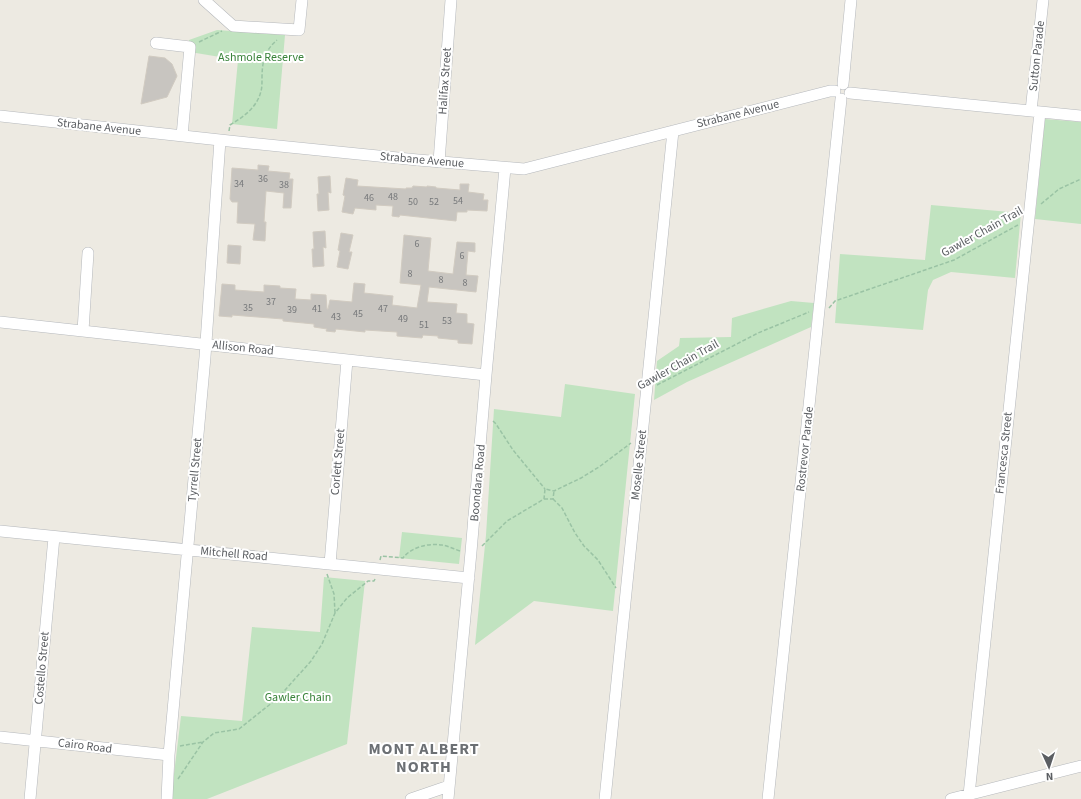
<svg xmlns="http://www.w3.org/2000/svg" width="1081" height="799" font-family="'Source Sans 3',sans-serif">
  <style>
    .green { fill: #c1e3c0 }
    .building { fill: #c8c5c0; stroke: #d1cbc1 }
    .lines { fill: none; stroke-linecap: round; stroke-linejoin: round }
    .minor-casing { stroke: #b5b8bc; stroke-width: 12 }
    .path { stroke: #9ac3a4; stroke-width: 1.5; stroke-dasharray: 4 2; stroke-linecap: butt }
    .minor { stroke: #fff; stroke-width: 11 }
    .labels { text-anchor: middle; dominant-baseline: central; stroke-width: 4; stroke-linejoin: round; paint-order: stroke }
    .number-label { font-size: 10px; fill: #76787a }
    .street-label { font-size: 12px; fill: #5b5e62; stroke: #fff }
    .park-label { font-size: 12px; fill: #39833a; stroke: #fff }
    .district-label { font-size: 16px; font-weight: bold; letter-spacing: 1px; fill: #6c7074; stroke: #fff }
  </style>
  <rect width="100%" height="100%" fill="#edeae2"/>
  <path class="green" d="M217,30L285,35L277,129L232,124L238,60L190,52L189,40Z
    M1045,119L1081,122V224L1035,219Z
    M931,205L1021,213L1015,278L951,272L933,280L928,290L923,330L835,323L840,254L925,260Z
    M791,301L814,303L811,327L687,382L654,400L657,361L679,346L680,338L731,337L732,318Z
    M565,384L635,394L613,611L534,601L475,645L486,535L494,409L561,417Z
    M402,532L462,538L459,564L399,558Z
    M324,577L365,581L347,744L207,799H171L181,716L242,721L252,627L320,632Z"/>
  <path class="building" d="M149,56L165,58L172,64L177,76L167,97L141,104Z
    M258,165L269,166L268,171L290,173L289,179H293L291,208H283L284,193L266,191L264,222H266L265,241L253,240L255,224L237,223L238,202H232L230,199L232,168L258,170Z
    M330,176L331,193L328,192L329,210L318,211L317,194H319L318,177Z
    M346,178L358,180L357,186L406,189V188H412L413,186L427,187V186L436,187V188L460,190V184H469L468,192L484,194L483,200H488L487,211L467,210V212H457L456,221L400,215L399,217L392,216L393,206L376,205V210L355,208L353,214L342,212L345,196L343,195Z
    M325,231L326,248L323,247L324,266L313,267L312,249H314L313,232Z
    M341,233L353,235L349,252H352L348,269L337,267L340,251L338,250Z
    M404,235L431,238L428,271L453,274L457,242L475,243V252L468,251L466,275L478,276L476,292L429,287L427,302L457,304L456,313L467,314V323L474,324L472,344L458,343V340L438,338V336L423,335L422,338L397,336V332L365,330V332L336,329L335,332L326,331L327,329L314,327V324L283,321V319L232,315V317L219,316L222,284L235,285V290L264,292V285L280,286V288L296,289L295,299L311,300V294L326,295L327,309H328L330,300L352,302L354,283L365,284L364,293L393,296L392,305L417,308L421,285L400,283Z
    M228,245L241,246L240,264L227,263Z"/>
  <g class="lines">
    <g class="minor-casing">
      <path id="minor" d="M204,0L233,26L299,30L302,0
        M156,43L190,47L182,136
        M843,84L851,0
        M850,93L1081,116
        M1031,111L1043,0
        M0,116L229,141L418,160L524,169L830,91H835
        M439,162L451,0
        M0,322L486,375
        M83,331L88,253
        M0,531L469,578
        M330,564L347,360
        M0,737L169,755
        M969,795L1040,112
        M30,799L54,537
        M167,799L169,755L205,357L220,140
        M411,799L449,786
        M448,799L471,552L486,375L505,168
        M605,799L673,131
        M768,799L841,99
        M951,799L1081,766"/>
    </g>
    <path class="path" d="M199,42L222,31
      M229,131L230,125C243,117 257,108 261,91C262,88 262,83 262,79C262,63 264,51 277,40
      M1041,204L1059,189L1081,179
      M829,308L835,301L954,260L1018,225
      M657,385L758,333L809,312
      M493,421L496,424L513,450L545,489
      M544,499H553L554,491
      M553,499L562,508L575,533L584,546L598,560L616,588
      M482,546L507,521L544,499L545,489L554,491L581,478L599,467L631,443
      M380,560L381,556L403,558C411,547 428,543 442,545C448,546 454,549 460,551
      M327,574L334,594L335,613
      M180,746L203,742
      M178,779L203,742L214,733L239,729L278,698L311,661L322,644L335,613L347,598L368,581H374L375,579"/>
    <use href="#minor" class="minor"/>
  </g>
  <g class="labels">
    <g class="number-label">
      <text x="263" y="179">36</text>
      <text x="239" y="184">34</text>
      <text x="284" y="185">38</text>
      <text x="393" y="197">48</text>
      <text x="369" y="198">46</text>
      <text x="458" y="201">54</text>
      <text x="413" y="202">50</text>
      <text x="434" y="202">52</text>
      <text x="417" y="244">6</text>
      <text x="462" y="256">6</text>
      <text x="410" y="274">8</text>
      <text x="441" y="280">8</text>
      <text x="465" y="283">8</text>
      <text x="271" y="302">37</text>
      <text x="248" y="308">35</text>
      <text x="317" y="309">41</text>
      <text x="383" y="309">47</text>
      <text x="292" y="310">39</text>
      <text x="358" y="314">45</text>
      <text x="336" y="317">43</text>
      <text x="403" y="319">49</text>
      <text x="447" y="321">53</text>
      <text x="424" y="325">51</text>
    </g>
    <g class="street-label">
      <text transform="translate(1037 56) rotate(-84)">Sutton Parade</text>
      <text transform="translate(445 81) rotate(-86)">Halifax Street</text>
      <text transform="translate(738 114) rotate(-14)">Strabane Avenue</text>
      <text transform="translate(99 127) rotate(6)">Strabane Avenue</text>
      <text transform="translate(422 160) rotate(5)">Strabane Avenue</text>
      <text transform="translate(982 232) rotate(-29)">Gawler Chain Trail</text>
      <text transform="translate(243 348) rotate(6)">Allison Road</text>
      <text transform="translate(678 365) rotate(-29)">Gawler Chain Trail</text>
      <text transform="translate(805 449) rotate(-84)">Rostrevor Parade</text>
      <text transform="translate(1004 453) rotate(-84)">Francesca Street</text>
      <text transform="translate(338 462) rotate(-85)">Corlett Street</text>
      <text transform="translate(639 465) rotate(-84)">Moselle Street</text>
      <text transform="translate(195 470) rotate(-85)">Tyrrell Street</text>
      <text transform="translate(478 483) rotate(-85)">Boondara Road</text>
      <text transform="translate(234 554) rotate(5)">Mitchell Road</text>
      <text transform="translate(42 668) rotate(-85)">Costello Street</text>
      <text transform="translate(85 746) rotate(7)">Cairo Road</text>
    </g>
    <g class="park-label">
      <text x="261" y="57">Ashmole Reserve</text>
      <text x="298" y="697">Gawler Chain</text>
    </g>
    <g class="district-label">
      <text x="424" y="749">MONT ALBERT<tspan x="424" dy="18">NORTH</tspan></text>
    </g>
  </g>
  <g transform="translate(1049 767) rotate(177)" stroke="#ffffff" stroke-width="3" paint-order="stroke">
  <path d="M0-3L7 15L0 10L-7 15Z" fill="#5b5e62"/>
  <text y="-6" font-size="11" font-weight="bold" text-anchor="middle" fill="#5b5e62">N</text>
  </g>
</svg>
